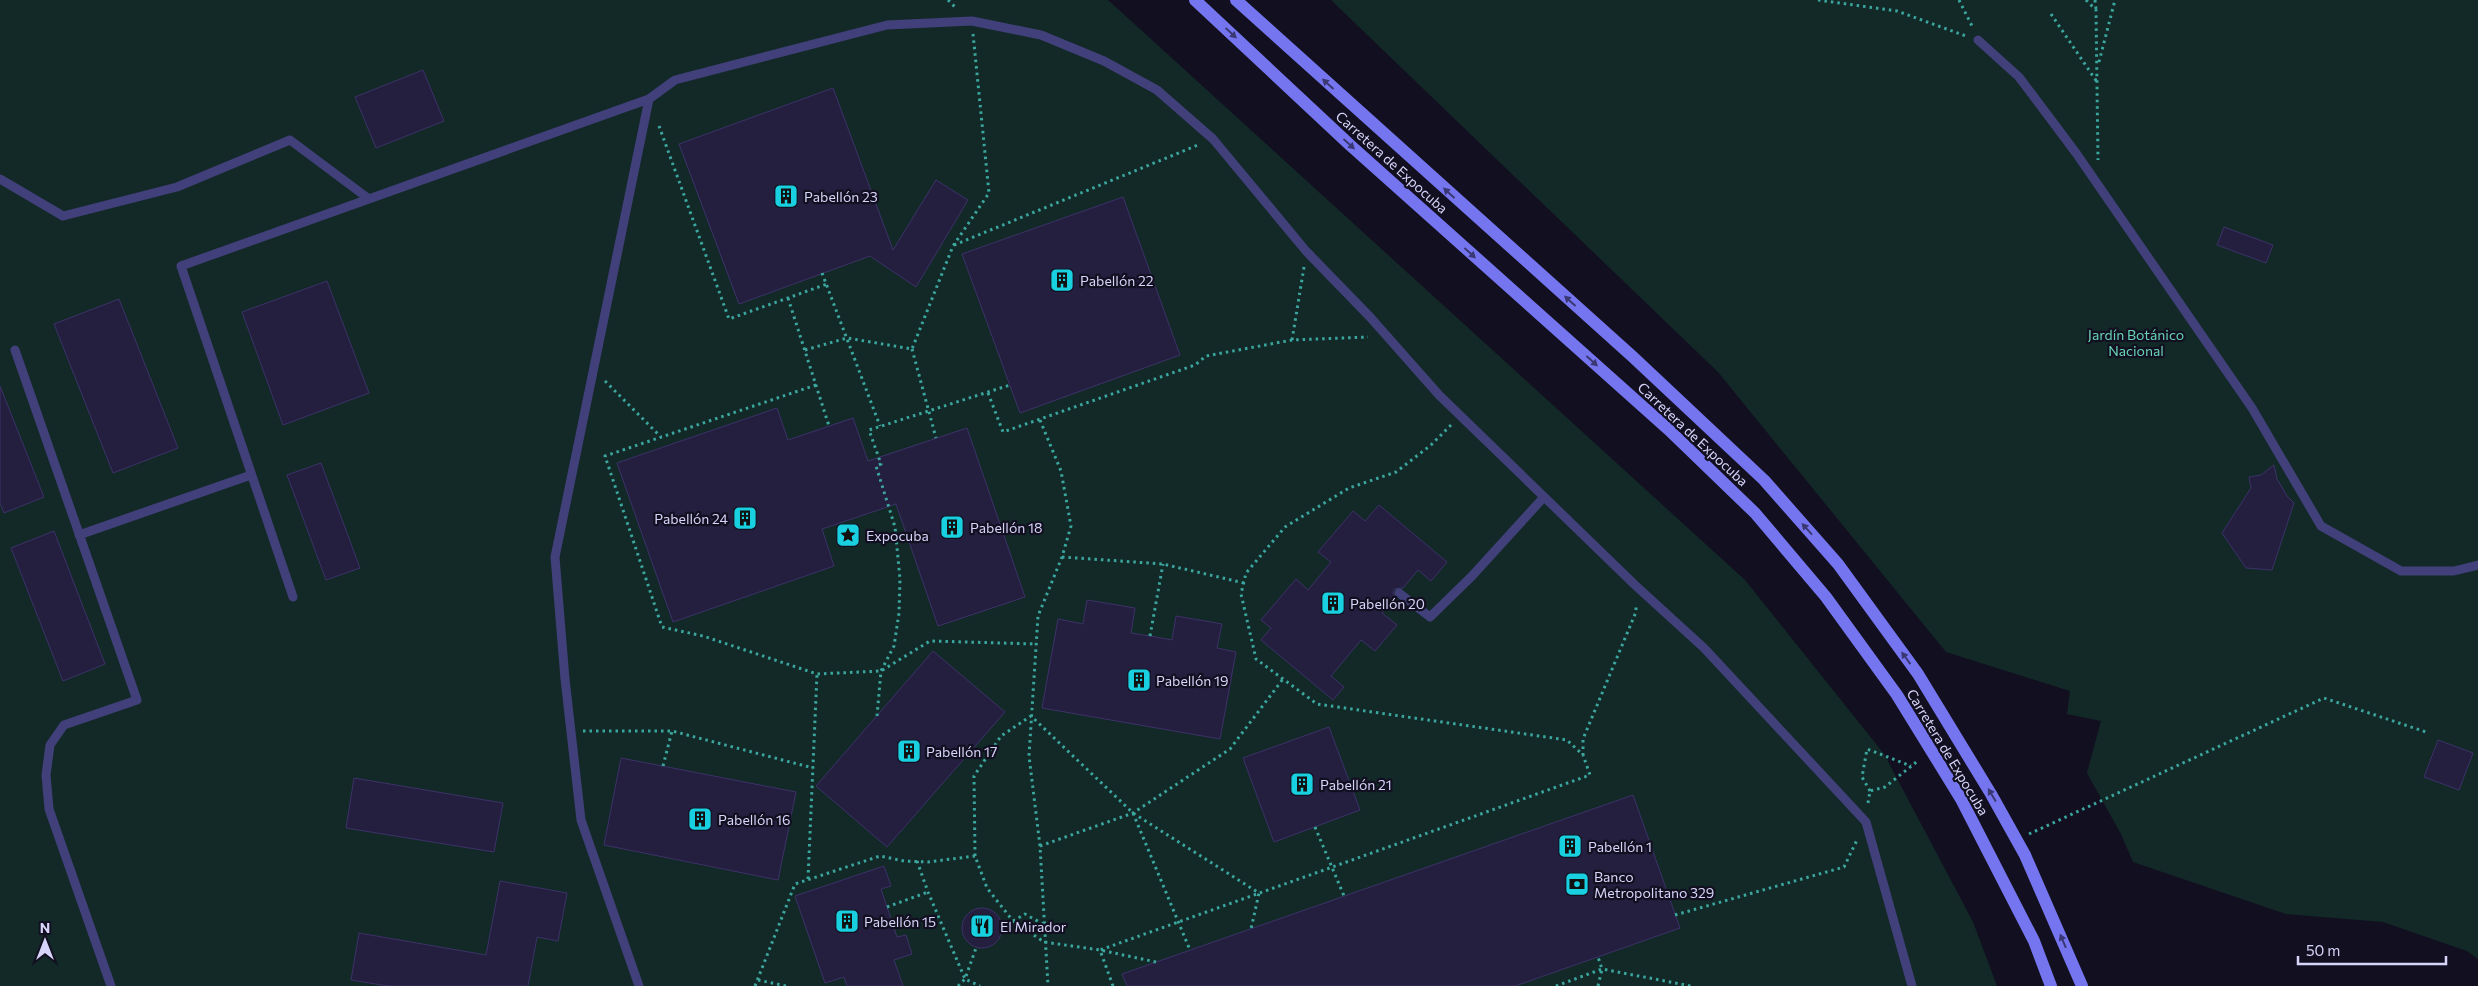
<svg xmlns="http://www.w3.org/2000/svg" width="2478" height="986" font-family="Commissioner,sans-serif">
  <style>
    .green { fill: #132928 }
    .building { fill: #241e3f; stroke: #3c3268 }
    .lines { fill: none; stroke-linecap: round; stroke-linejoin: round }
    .path { stroke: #3ba69e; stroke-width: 3; stroke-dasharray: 2.5 4; stroke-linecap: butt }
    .lane { stroke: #41407a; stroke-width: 9 }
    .secondary { stroke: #7675f0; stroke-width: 12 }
    .oneway { fill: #3a3873 }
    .labels { text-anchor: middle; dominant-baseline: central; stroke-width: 4.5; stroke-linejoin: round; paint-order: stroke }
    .street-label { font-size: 14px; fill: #d7d4fa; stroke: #121020 }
    .poi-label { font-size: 14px; fill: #d7d4fa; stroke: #121020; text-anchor: start }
    .park-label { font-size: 14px; fill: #68d2b5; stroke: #121020 }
  </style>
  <rect width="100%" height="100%" fill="#121020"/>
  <path class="green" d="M0,0H1108L1745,580L1884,754L1973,922L1997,986H0Z
    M1331,0H2478V959L2467,951L2383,922L2286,914L2133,862L2121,834L2087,773L2101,721L2067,714L2070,691L1946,652L1718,372Z"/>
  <path class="building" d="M423,70L444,121L376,148L355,97Z
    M833,88L893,250L936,180L968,200L916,287L870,256L739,304L679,144Z
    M1123,197L1180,355L1020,413L962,254Z
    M2224,227L2273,245L2266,263L2217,245Z
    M327,281L369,393L283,425L242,312Z
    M119,299L178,448L113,473L54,324Z
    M0,386L44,497L4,513L0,503Z
    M777,408L788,440L853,418L868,461L967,428L1025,597L938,626L896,504L822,529L834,566L673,622L617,463Z
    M321,463L360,568L326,580L287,475Z
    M2274,465L2277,479L2287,496L2294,503L2272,570L2246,568L2222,533L2251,488L2249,477L2261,475Z
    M1379,505L1447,562L1431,581L1418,570L1403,588L1394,589L1393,593L1395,598L1382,613L1397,625L1375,651L1361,640L1331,676L1344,687L1333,700L1261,640L1271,628L1261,620L1296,579L1308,590L1331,562L1318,552L1353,511L1365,521Z
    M54,531L105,664L63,681L11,548Z
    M1087,600L1135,608L1131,633L1150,636L1172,640L1176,616L1222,624L1217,648L1236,652L1220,739L1042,708L1058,619L1083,624Z
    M933,651L1005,712L887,847L816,786Z
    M1329,727L1360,810L1274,842L1243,758Z
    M2438,740L2473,753L2459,790L2424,777Z
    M621,758L796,792L778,880L604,845Z
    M354,778L503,803L494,852L346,828Z
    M1633,795L1680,928L1515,986H1127L1122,974Z
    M884,866L891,886L881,889L897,937L906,935L912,954L894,960L903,986H847L844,977L825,983L795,896Z
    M500,881L567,893L558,941L537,937L528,986H388L351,980L359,933L486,955Z
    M962 928a20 20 0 1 1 40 0a20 20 0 1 1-40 0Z"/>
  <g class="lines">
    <path class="path" d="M948,0L956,8
      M1818,0L1897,11L1966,36
      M1959,0L1973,28
      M2086,0L2096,10L2098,160
      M2095,0L2096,9
      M2051,14L2097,82
      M2099,62L2115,0
      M659,126L729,319L827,284
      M954,245L1198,145
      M822,273L880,426
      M788,298L829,426
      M1292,340L1304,267
      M912,349L936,438
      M805,350L847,338L912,349L953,246L989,193L973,34
      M605,381L661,437
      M816,385L605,456L662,627L703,636L817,674L881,671L930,641L1036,644
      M988,393L1003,432L1195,365L1206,356L1292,340L1368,337
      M1040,420L1061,471L1071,526L1062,557L1038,616L1029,756L1040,846L1048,986
      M1451,425L1431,445L1396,472L1349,488L1285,527L1246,573L1241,594L1256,659L1317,704L1567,740L1583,755V739L1636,612V606
      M1062,557L1163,564L1244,583
      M1150,636L1163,564
      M877,716L881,671L894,646L899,613L900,579L895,527L876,466L881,464L869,430L1010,385
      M583,731H672L813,768
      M663,766L672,731
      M1870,791L1862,777L1867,749L1911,766
      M1868,803L1870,791L1885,787L1919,760
      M1133,813L1190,950
      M1315,827L1344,896
      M2029,834L2324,698L2429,733
      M1040,846L1133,813L1230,749L1283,679
      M917,861L928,892L965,979L980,986
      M808,879L817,674
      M887,907L928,892
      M1675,915L1844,867L1857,840
      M1013,921L1025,914L1043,924
      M1156,962L1100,950L1044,942L1013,921L987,888L975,856L974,776L1001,736L1031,716L1133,813L1259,893L1251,929
      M758,980L786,986
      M755,986L795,884L880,856L904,861L928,862L975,856
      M958,986L965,979L976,948
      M1113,986L1100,950L1590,775L1583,755
      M1556,986L1602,969L1691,986
      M1598,986L1602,969L1598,957"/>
    <path class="lane" d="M1978,40L2019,77L2076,153L2252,408L2321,526L2401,571H2454L2478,565
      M0,179L63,216L177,187L290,140L369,199
      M15,350L137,700L64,725L50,745L46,775L49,809L111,986
      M79,535L251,475
      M1399,593L1430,617L1472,576L1544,497
      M293,597L181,266L649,99L675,80L887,25L972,21L1041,35L1104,61L1157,90L1213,139L1306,251L1370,317L1439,395L1635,585L1704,648L1866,822L1912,986
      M639,986L581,820L565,679L555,557L649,99"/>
    <path class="secondary" d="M1195,0L1350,145L1669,430L1755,513L1826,597L1897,695L1961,799L2034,941L2051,986
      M1236,0L1633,357L1764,480L1838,564L1918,674L1991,794L2025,855L2082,986"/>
  </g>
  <defs><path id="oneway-solid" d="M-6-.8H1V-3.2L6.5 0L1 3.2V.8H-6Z" transform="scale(1.25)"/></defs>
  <g class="oneway">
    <use href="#oneway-solid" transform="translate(1231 33) rotate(43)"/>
    <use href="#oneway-solid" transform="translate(1328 84) rotate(-138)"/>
    <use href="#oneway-solid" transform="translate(1349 144) rotate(42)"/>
    <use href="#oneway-solid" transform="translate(1449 193) rotate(-138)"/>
    <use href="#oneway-solid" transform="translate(1470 253) rotate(42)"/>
    <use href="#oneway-solid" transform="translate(1570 301) rotate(-138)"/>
    <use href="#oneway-solid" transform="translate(1592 361) rotate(42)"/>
    <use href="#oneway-solid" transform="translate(1807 529) rotate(-132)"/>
    <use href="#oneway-solid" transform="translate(1906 658) rotate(-126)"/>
    <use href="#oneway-solid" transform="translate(1992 795) rotate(-121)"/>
    <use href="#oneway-solid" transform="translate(2063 941) rotate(-113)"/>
  </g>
  <defs>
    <g id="building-square" transform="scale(1.25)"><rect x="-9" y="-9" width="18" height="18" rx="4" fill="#19d0e1" stroke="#121020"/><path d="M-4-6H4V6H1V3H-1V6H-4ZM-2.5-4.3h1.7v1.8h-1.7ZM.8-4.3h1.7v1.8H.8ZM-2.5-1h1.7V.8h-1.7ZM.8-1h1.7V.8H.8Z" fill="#111"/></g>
    <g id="sight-square" transform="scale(1.25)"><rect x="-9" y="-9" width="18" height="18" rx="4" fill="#19d0e1" stroke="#121020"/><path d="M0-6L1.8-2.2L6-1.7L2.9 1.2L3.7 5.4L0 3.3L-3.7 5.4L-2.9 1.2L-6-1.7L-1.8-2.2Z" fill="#111"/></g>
    <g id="bank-square" transform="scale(1.25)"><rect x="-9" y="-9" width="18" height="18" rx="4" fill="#19d0e1" stroke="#121020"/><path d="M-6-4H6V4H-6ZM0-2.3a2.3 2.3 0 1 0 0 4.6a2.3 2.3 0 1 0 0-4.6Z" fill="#111"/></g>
    <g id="restaurant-square" transform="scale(1.25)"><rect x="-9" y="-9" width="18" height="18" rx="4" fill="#19d0e1" stroke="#121020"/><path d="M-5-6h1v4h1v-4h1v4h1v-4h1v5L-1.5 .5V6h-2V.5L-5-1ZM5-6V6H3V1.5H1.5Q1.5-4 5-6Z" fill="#111"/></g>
  </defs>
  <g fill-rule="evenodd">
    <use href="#building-square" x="786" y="196"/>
    <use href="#building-square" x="1062" y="280"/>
    <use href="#building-square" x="745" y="518"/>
    <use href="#building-square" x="952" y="527"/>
    <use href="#sight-square" x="848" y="535"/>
    <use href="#building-square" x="1333" y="603"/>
    <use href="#building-square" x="1139" y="680"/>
    <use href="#building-square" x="909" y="751"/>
    <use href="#building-square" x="1302" y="784"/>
    <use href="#building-square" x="700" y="819"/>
    <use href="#building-square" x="1570" y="846"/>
    <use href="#bank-square" x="1577" y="884"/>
    <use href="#building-square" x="847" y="921"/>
    <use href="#restaurant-square" x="982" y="926"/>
  </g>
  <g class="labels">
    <g class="street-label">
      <text transform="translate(1392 162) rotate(42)">Carretera de Expocuba</text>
      <text transform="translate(1693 434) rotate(43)">Carretera de Expocuba</text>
      <text transform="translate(1948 752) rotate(59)">Carretera de Expocuba</text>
    </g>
    <g class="poi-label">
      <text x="804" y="196">Pabellón 23</text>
      <text x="1080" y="280">Pabellón 22</text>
      <text x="728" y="518" text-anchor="end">Pabellón 24</text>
      <text x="970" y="527">Pabellón 18</text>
      <text x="866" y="535">Expocuba</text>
      <text x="1350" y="603">Pabellón 20</text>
      <text x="1156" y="680">Pabellón 19</text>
      <text x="926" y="751">Pabellón 17</text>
      <text x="1320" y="784">Pabellón 21</text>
      <text x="718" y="819">Pabellón 16</text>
      <text x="1588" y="846">Pabellón 1</text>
      <text x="1594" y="876">Banco<tspan x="1594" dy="16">Metropolitano 329</tspan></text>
      <text x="864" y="921">Pabellón 15</text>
      <text x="1000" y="926">El Mirador</text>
    </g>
    <g class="park-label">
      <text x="2136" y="334">Jardín Botánico<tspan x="2136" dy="16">Nacional</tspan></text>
    </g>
  </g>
  <g transform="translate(45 941)" stroke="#121020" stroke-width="4" paint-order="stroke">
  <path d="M0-4L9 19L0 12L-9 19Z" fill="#d7d4fa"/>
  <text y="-8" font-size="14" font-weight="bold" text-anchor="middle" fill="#d7d4fa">N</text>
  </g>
  <path d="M2298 956v8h148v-8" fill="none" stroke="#d7d4fa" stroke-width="2.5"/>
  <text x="2306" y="956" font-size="15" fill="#d7d4fa" stroke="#121020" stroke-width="4" paint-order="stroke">50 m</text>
</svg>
